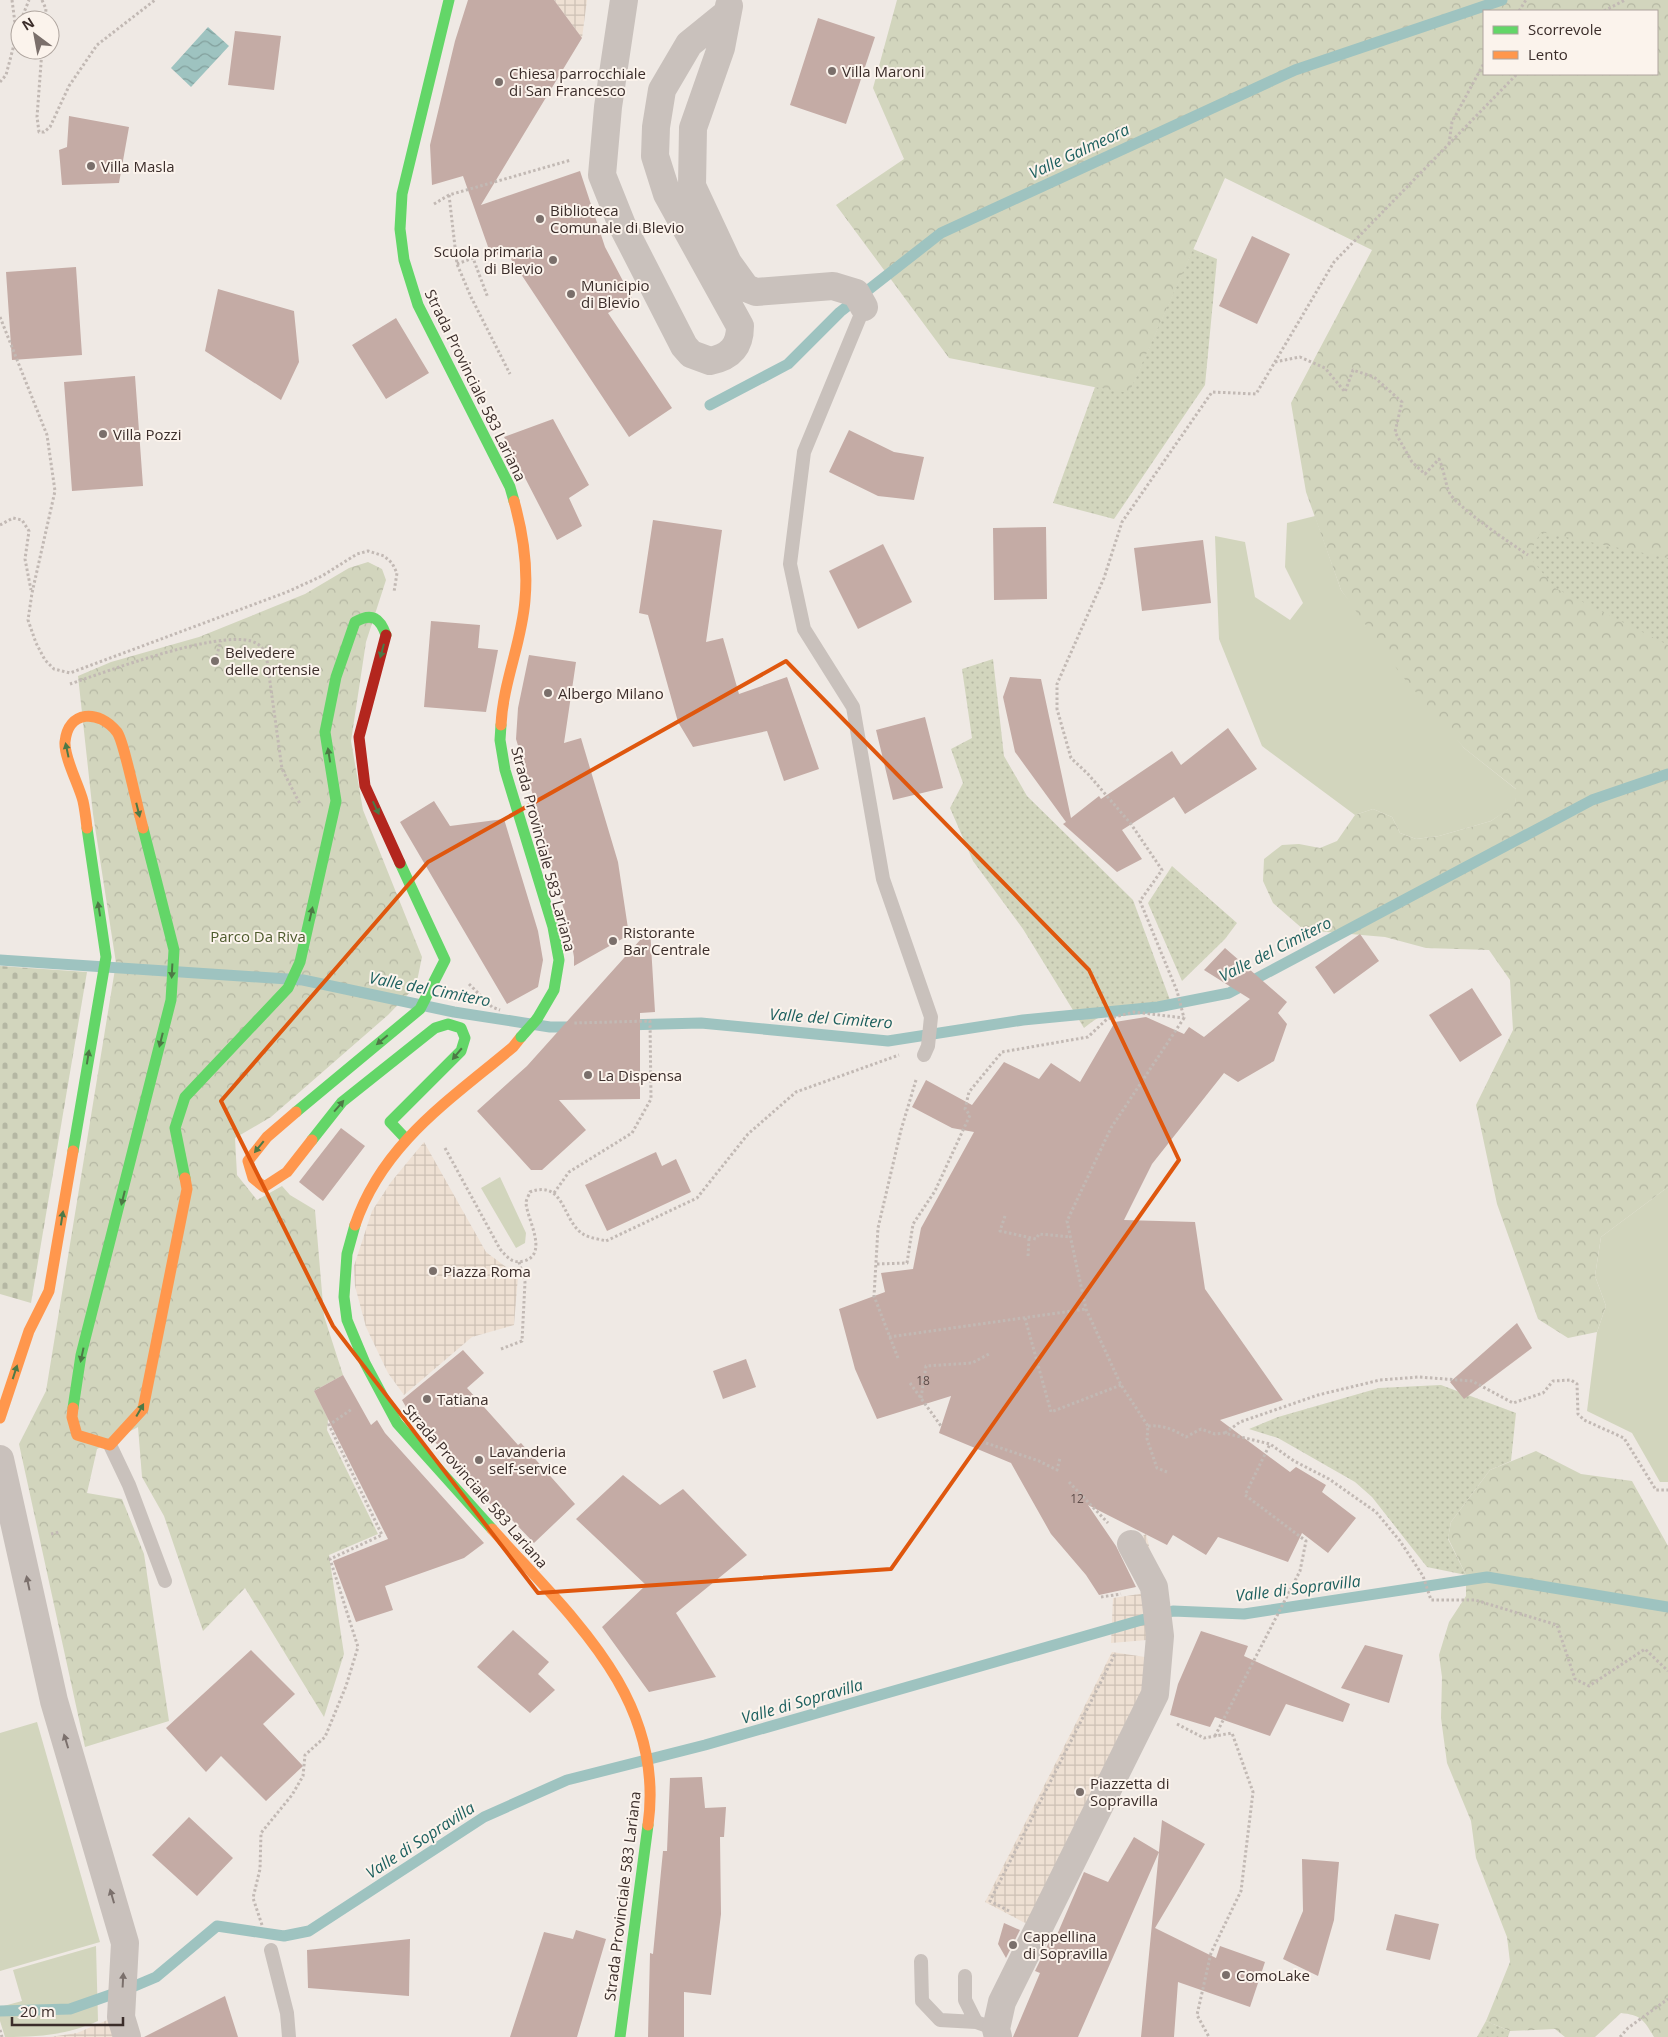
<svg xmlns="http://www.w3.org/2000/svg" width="1668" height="2037" font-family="'Open Sans',sans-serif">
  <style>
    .grass { fill: #d2d5bd }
    .forest { fill: url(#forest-crowns); fill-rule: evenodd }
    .cemetery { fill: url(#cemetery-stones) }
    .garden { fill: url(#garden-dots) }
    .plaza { fill: url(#plaza-grid) }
    .water { fill: url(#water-waves) }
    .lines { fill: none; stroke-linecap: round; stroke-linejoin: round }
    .stream { stroke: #9ec3c0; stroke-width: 11 }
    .building { fill: #c4aba5 }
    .path { stroke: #c2b9b4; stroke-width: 3; stroke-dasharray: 2.5 2.5; stroke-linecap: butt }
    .lane { stroke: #c9c1bc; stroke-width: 14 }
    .street { stroke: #c9c1bc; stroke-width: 28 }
    .fast { stroke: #63d668; stroke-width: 11 }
    .slow { stroke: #ff974d; stroke-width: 11 }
    .jam { stroke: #b3261e; stroke-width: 11 }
    .fast-bridge { stroke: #63d668; stroke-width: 11 }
    .oneway { fill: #4d7946 }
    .oneway2 { fill: #7b706c }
    .marked { fill: none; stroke: #df570e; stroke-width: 4; stroke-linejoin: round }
    .poi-dot { fill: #7a6f6b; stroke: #fbf3ec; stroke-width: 2 }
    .labels { text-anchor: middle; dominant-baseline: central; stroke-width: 4; stroke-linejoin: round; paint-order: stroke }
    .number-label { font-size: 12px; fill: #5d4c49 }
    .poi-label { font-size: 15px; fill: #3b2d2a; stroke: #fbf3ec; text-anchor: start }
    .street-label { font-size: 15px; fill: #3b2d2a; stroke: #fbf3ec }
    .park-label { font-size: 15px; fill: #4d5a2c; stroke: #fbf3ec }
    .water-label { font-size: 16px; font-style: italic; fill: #1c5f5e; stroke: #fbf3ec }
  </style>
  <defs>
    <pattern id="forest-crowns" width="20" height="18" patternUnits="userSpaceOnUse" patternTransform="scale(1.25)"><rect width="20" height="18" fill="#d2d5bd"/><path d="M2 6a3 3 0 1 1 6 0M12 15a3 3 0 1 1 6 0" fill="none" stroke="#b5b7a3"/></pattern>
    <pattern id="cemetery-stones" width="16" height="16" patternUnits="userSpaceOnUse" patternTransform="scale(1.25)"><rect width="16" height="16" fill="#d2d5bd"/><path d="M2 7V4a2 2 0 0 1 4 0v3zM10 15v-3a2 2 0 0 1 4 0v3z" fill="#b5b7a3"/></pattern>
    <pattern id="garden-dots" width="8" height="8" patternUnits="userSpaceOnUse" patternTransform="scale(1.25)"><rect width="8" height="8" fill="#d2d5bd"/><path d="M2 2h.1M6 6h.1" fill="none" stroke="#b5b7a3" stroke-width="1.8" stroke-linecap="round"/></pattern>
    <pattern id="plaza-grid" width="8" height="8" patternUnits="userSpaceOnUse" patternTransform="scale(1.25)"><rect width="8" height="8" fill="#eee0d3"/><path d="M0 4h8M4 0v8" fill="none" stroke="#cdc0b5"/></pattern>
    <pattern id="water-waves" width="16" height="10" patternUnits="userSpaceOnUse" patternTransform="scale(1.25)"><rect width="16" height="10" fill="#9ec3c0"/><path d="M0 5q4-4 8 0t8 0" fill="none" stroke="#829f9c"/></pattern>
  </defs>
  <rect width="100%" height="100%" fill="#efe9e4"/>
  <path class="grass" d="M1315,516L1341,590L1464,748L1517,790L1515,805L1491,821L1439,836L1416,839L1400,833L1392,817L1373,809L1355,815L1262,746L1219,639L1215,536L1245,542L1255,597L1290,620L1303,603L1285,567L1287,523Z
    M500,1177L526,1233L525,1243L516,1248L481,1188Z
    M1668,1187V1482H1660L1632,1433L1587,1411L1597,1332L1606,1306L1595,1276L1601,1237Z
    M37,1722L100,1942L0,1971V1733Z
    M96,1946L98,2021C66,2035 39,2037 5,2037L0,2021V2007L22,2001L13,1970Z"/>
  <path class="forest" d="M897,0H1668V1187L1601,1237L1595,1276L1606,1306L1597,1332L1568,1338L1538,1319L1497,1204L1476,1105L1513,1030L1510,980L1489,950L1426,948L1385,937L1304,930L1273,903L1263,881L1264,859L1282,845L1299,844L1320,848L1337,841L1355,815L1373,809L1392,817L1400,833L1416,839L1439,836L1491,821L1515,804L1516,789L1464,748L1402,676L1341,590L1306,492L1291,403L1372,250L1225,178L1129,394L949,358L836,205L904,159L873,88ZM1484,11H1657V74H1484Z
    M368,562L382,569L386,580L366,642L351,741L363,810L422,957L416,986L388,1015L271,1117L235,1138L237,1175L257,1200L282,1186L290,1195L315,1210L324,1316L343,1375L314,1391L328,1419L327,1430L378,1534L329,1555L344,1654L324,1717L245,1588L203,1631L164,1516L142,1477L138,1427L97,1449L87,1493L122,1499L144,1554L169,1721L85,1747L19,1444L46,1391L116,963L93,814L78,676L111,662L199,637L305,594L349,568Z
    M1536,1451L1581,1474L1632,1481L1668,1546V2037H1654C1644,2020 1641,2015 1621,2013L1595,2037H1565L1555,2029L1510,2031L1486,2021L1510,1962L1507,1937L1476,1858L1471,1821L1447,1763L1441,1718L1442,1677L1439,1655L1449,1622L1466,1596V1575L1448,1538L1451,1522L1490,1470Z"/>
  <path class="cemetery" d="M0,966L87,972L31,1303L0,1294Z"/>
  <path class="garden" d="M1193,249L1217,259L1205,385L1114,519L1053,503L1095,387L1129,393Z
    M1541,532L1668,558V645L1555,588L1528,555Z
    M993,659L1004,756L1027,796L1133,900L1173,1008C1136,1006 1115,1002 1084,1028L1023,929L973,861L950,808L963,783L951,749L972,738L962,669Z
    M1172,866L1237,923L1225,939L1182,981L1148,903Z
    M1441,1385L1516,1413L1511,1461L1490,1470L1451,1522L1448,1539L1466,1575L1427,1567L1372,1497L1355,1482L1278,1438L1249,1429L1278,1417L1379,1388Z
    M1486,2021L1510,2031L1508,2037H1477Z"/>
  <path class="plaza" d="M554,0H587L582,38Z
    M424,1142L486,1252L518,1276L514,1325L472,1337L404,1395L388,1373L366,1327L355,1286L354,1266L372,1211L391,1182Z
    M1146,1534L1165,1609L1170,1653L1049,1931L1023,1922L985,1902L1112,1652L1145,1657L1147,1640L1111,1643L1113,1598L1146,1593L1127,1546Z
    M112,2018L116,2037H50L77,2033Z"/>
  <path class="water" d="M208,27L229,46L191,87L171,68Z"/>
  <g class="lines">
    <path class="stream" d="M710,405L788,364L840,312L941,233L1295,70L1502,0
      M0,960L303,980L454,1012L550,1027H576
      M624,1025L701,1023L888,1041L1023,1020L1158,1007L1229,993L1592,800L1668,774
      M0,2011L70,2009L130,1988L156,1977L217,1926L284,1936L309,1931L484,1817L567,1780L705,1745L1173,1611L1244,1614L1487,1577L1668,1607"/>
  </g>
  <path class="building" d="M468,0H554L582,38L481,205L580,171L605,247L632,298L608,313L672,408L629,437L505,250L492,258L463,176L432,185L430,145L455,41Z
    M818,18L875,37L846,124L790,105Z
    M235,31L281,36L274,90L228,85Z
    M69,116L129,127L119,183L62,185L59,150L67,147Z
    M1252,236L1290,254L1257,324L1219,306Z
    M76,267L82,355L12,360L6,272Z
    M218,289L294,311L299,362L281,400L205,351Z
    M396,318L429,373L386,399L352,345Z
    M135,376L143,486L72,491L64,382Z
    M553,419L589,485L569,498L582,526L557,540L504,437Z
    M849,430L894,452L924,457L914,500L878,496L829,472Z
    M653,520L722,530L706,642L723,638L739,694L787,677L819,769L784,781L767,731L693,747L678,722L648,615L639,613Z
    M1046,527L1047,599L994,600L993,528Z
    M1203,540L1211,603L1142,611L1134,548Z
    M883,544L912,602L858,629L829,571Z
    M431,621L480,625L478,648L498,650L486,712L424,707Z
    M529,655L576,662L564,743L581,738L618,862L629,935L574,966V957L568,923L535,815H539L516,739L518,708Z
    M1010,677L1041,679L1071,818L1099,796L1101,799L1172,751L1181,765L1228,728L1257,769L1185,814L1174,797L1122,830L1142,859L1117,872L1063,824L1066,822L1015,752L1003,697Z
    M925,717L943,788L893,800L876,730Z
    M434,801L450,826L504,819L538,931L543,960L538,987L507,1004L400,822Z
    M650,929L655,1012L640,1013V1099L559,1100L586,1130L542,1170H531L477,1111L527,1066Z
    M1360,934L1379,961L1334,994L1315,967Z
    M1225,948L1287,1002L1278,1013L1287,1024L1274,1061L1238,1082L1224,1073L1152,1164L1124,1220L1195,1222L1205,1289L1283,1400L1220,1420L1290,1472L1296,1467L1326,1485L1322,1492L1356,1518L1328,1553L1302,1533L1288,1562L1218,1537L1206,1555L1173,1535L1167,1545L1088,1505L1116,1546L1136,1587L1099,1595L1086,1575L1051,1534L1011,1463L939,1433L951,1396L877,1419L855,1369L839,1309L885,1292L881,1273L913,1269L921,1228L974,1132L952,1128L912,1107L926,1080L972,1105L1004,1062L1039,1079L1051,1063L1080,1082L1115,1022L1146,1017L1184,1034L1189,1027L1204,1037L1250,999L1204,970Z
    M1472,988L1502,1035L1460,1062L1429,1015Z
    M341,1128L365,1146L323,1201L299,1182Z
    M656,1152L662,1166L676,1159L691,1192L607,1231L585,1185Z
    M1517,1323L1532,1348L1464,1399L1450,1382Z
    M463,1350L484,1373L467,1388L518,1445L521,1443L575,1504L534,1543L512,1520L508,1524L410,1414L402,1400Z
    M746,1359L756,1387L723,1399L713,1371Z
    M343,1375L371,1425L377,1420L385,1433L484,1543L464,1558L385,1586L393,1610L356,1622L333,1561L388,1539L314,1391Z
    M623,1475L660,1505L683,1489L747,1555L676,1613L716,1677L649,1692L602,1627L646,1585L576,1519Z
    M513,1630L549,1662L538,1674L555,1690L530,1713L477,1667Z
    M1201,1631L1248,1646L1244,1656L1350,1704L1343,1722L1286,1704L1270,1736L1215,1717L1210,1727L1170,1715L1178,1684Z
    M1365,1645L1403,1655L1389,1703L1341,1688Z
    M251,1650L295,1694L263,1724L303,1766L266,1801L221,1756L206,1772L166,1728Z
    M702,1777L705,1808L726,1807L724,1837H720L721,1914L711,1995L684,1992V2037H648L650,1953L653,1954L663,1851H667L670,1778Z
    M189,1817L233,1858L197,1896L152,1855Z
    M1162,1820L1205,1844L1155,1928L1216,1958L1220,1946L1265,1962L1250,2007L1178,1982L1174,2037H1141Z
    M1134,1837L1159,1852L1078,2037H1013L1040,1973L1035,1971L1049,1942L1053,1944L1084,1872L1108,1882Z
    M1302,1859L1339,1862L1334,1920L1318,1976L1283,1959L1303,1911Z
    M1395,1914L1439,1924L1430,1960L1386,1950Z
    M1004,1923L1020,1930L1006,1958L998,1944Z
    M576,1930L606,1939L577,2037H510L544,1932L573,1939Z
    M410,1939L409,1996L308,1988L307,1950Z
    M225,1996L238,2037H144Z"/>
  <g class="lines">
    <path class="path" d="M12,0L16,31
      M42,0L46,9L45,20
      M1519,11L1526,0
      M1604,11L1625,0
      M21,20L29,0
      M42,50L37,117L39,132H44L50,127L69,86L97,45L155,0
      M0,82L6,75L20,22
      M1449,144L1452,122L1484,63
      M449,195L457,264L471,297L510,374
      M434,204L449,195L571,160
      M457,264L473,258L488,298
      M0,317L47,435L55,491L32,593L28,620L36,643L45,660L54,669L70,673L287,592L322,576L357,554L368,551L384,556L392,563L397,573L394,592
      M1275,362L1300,357L1325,368L1345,392L1353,370L1374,377L1402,402L1395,432L1412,462L1425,474L1439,459C1444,470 1445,482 1449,492C1455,506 1513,545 1528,555
      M0,525L13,518L22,520L29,531L25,559L31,590
      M215,661L221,641
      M70,684C108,671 215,631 251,641C258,643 262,647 266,653L282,769L300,804
      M469,984L492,1007L500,1010
      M445,1148L500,1249C507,1257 512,1264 524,1261C549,1254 527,1219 526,1203C526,1200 529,1195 530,1192C565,1179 562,1221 583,1234C589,1238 599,1239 606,1241L697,1198L748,1134L796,1092L899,1055
      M554,1193L569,1172L632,1133L651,1099L650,1021L574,1023
      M1005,1216L1000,1231L1036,1239L1039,1234L1071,1237
      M1028,1256L1029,1238
      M877,1264L907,1263L913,1224L935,1191L970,1115L965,1109L969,1092L1002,1052L1088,1037L1107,1019L1134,1012L1184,1018
      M1025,1318L1051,1412L1121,1385
      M889,1337L1086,1309
      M501,1349L522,1341L525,1282L519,1262
      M898,1358L874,1296L878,1228L901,1130L916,1080
      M910,1383L941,1426
      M921,1398L926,1366L972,1363L989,1354
      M1148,1426C1164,1425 1172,1429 1186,1437L1201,1429L1215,1434L1224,1433L1270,1444L1294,1461L1329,1479L1376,1512L1400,1541L1423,1576L1431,1600H1475L1557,1625L1575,1679L1589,1686L1645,1649L1668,1671
      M1225,1433L1240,1422L1318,1395L1380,1380L1419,1377L1472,1381L1513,1403L1543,1393L1553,1381L1571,1380L1577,1384L1578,1414L1584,1420L1624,1438L1656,1490H1668
      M986,1443L1039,1461L1057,1470L1060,1458
      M1167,1472L1157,1468L1147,1439L1148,1426L1121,1385L1086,1309L1067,1221L1111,1128L1184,1018L1177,991L1140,901L1162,870L1131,824L1088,774L1071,758L1057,709V684L1104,578L1122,522L1212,392L1256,394L1334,262L1517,74
      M1069,1482L1108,1523
      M51,1534L59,1532
      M1101,1597L1121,1594
      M1177,1724L1204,1738L1232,1733L1253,1792L1241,1891L1211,1953L1197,2015L1209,2037
      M1215,1736L1300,1571L1306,1541L1245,1495L1270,1444
      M1009,1911L990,1901L1115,1654
      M262,1925L253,1898L260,1869L261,1833L292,1795L303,1776L305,1755L325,1737L346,1686L358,1647L330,1559L382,1535L329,1425L352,1409
      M0,2030L2,2037
      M1620,2037L1628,2028L1668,1999"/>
    <path class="lane" d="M864,307L804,452L790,564L804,629L853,707L883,879L931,1017L928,1046L924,1055
      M110,1445L129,1485L165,1581
      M271,1950L287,2013L289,2037
      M921,1961L922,2001L940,2020L976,2022L996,2029
      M965,1976V2000L976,2022"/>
    <path class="street" d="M624,0L608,107L602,175L622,225L684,346L691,354L710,361C730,357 740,347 740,326L667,194L655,156L656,127L662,90L689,44L726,14
      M729,6L721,48L693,128L692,186L728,263L746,288L756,292L833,286L856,293L864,307
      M0,1459L54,1701L125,1943L121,2017L127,2037
      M998,2037L996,2029L1002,2002L1155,1694L1160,1636L1154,1587L1131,1544"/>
    <path class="fast" d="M449,0L402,194L400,229L404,260L418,305L510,487L514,501
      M501,725L500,740L505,770L553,927L559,960L554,990L537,1019
      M296,1112L420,1009L445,960L400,863
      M312,1140L342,1102L435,1028L448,1024L461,1028L465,1038L461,1051L390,1122L406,1139
      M73,1151L106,957L87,828
      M185,1178L175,1128L185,1097L288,988L300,962L336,801L325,732L336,677L355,622C372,612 380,618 386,635
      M355,1225L347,1254L344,1297L347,1320L365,1363L397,1423L492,1529
      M73,1408L81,1355L171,1000L174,950L143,828
      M620,2037L648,1825"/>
    <path class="slow" d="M501,725C503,682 522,642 525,600C528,567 523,533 514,501
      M87,828C86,819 85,810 83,801C79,785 64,758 65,742C68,710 99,709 117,732C124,741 138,811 143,828
      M296,1112L267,1137L248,1161L253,1178L264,1187L287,1172L312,1140
      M355,1225C383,1143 450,1100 513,1047L521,1037
      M73,1408L72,1417L77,1435L110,1445L143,1409L187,1189L185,1178
      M0,1418L29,1331L49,1291L73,1151
      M492,1529C569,1615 666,1697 648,1825"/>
    <path class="jam" d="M386,635L359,737L365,786L400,863"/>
    <path class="fast-bridge" d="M521,1037L537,1019"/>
  </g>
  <defs><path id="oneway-solid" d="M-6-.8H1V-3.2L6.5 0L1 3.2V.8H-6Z" transform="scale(1.25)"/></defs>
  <g class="oneway">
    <use href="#oneway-solid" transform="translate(382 651) rotate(105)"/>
    <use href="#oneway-solid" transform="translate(67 750) rotate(-102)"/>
    <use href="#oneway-solid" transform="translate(329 755) rotate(-99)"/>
    <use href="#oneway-solid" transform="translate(376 808) rotate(65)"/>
    <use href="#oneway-solid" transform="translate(138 810) rotate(76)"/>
    <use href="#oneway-solid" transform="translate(99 909) rotate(-99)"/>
    <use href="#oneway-solid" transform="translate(311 914) rotate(-77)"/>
    <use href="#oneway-solid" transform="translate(172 971) rotate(93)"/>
    <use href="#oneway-solid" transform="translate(161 1040) rotate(104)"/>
    <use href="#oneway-solid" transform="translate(382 1040) rotate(140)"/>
    <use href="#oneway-solid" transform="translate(457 1054) rotate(130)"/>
    <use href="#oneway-solid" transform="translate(88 1057) rotate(-81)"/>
    <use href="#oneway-solid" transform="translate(339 1106) rotate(-49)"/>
    <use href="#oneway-solid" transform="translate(259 1147) rotate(129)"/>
    <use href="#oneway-solid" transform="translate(123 1198) rotate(104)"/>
    <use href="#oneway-solid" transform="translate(62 1218) rotate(-81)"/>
    <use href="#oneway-solid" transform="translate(82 1355) rotate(102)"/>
    <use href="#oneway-solid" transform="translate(15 1372) rotate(-72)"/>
    <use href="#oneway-solid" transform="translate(140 1410) rotate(-60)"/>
  </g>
  <g class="oneway2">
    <use href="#oneway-solid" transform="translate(28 1583) rotate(-102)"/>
    <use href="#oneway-solid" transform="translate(66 1741) rotate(-107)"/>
    <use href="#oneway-solid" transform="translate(112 1896) rotate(-106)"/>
    <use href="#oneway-solid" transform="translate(123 1980) rotate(-87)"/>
  </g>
  <path class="marked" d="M786,661L1089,970L1179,1160L891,1569L538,1593L333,1326L221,1101L428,862Z"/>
  <g class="poi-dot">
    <circle cx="832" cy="71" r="5"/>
    <circle cx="499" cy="82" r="5"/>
    <circle cx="91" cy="166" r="5"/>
    <circle cx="540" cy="219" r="5"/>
    <circle cx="553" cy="260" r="5"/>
    <circle cx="571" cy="294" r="5"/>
    <circle cx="103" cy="434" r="5"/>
    <circle cx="215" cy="661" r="5"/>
    <circle cx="548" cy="693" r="5"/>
    <circle cx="613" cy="941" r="5"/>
    <circle cx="588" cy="1075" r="5"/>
    <circle cx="433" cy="1271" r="5"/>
    <circle cx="427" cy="1399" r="5"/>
    <circle cx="479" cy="1460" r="5"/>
    <circle cx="1080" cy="1792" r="5"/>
    <circle cx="1013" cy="1945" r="5"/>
    <circle cx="1226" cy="1975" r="5"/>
  </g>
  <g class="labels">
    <g class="number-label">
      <text x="923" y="1380">18</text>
      <text x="1077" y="1498">12</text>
    </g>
    <g class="poi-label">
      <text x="842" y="71">Villa Maroni</text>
      <text x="509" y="73">Chiesa parrocchiale<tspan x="509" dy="17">di San Francesco</tspan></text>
      <text x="101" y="166">Villa Masla</text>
      <text x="550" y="210">Biblioteca<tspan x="550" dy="17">Comunale di Blevio</tspan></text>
      <text x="543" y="251" text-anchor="end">Scuola primaria<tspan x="543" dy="17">di Blevio</tspan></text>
      <text x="581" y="285">Municipio<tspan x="581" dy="17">di Blevio</tspan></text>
      <text x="113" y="434">Villa Pozzi</text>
      <text x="225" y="652">Belvedere<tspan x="225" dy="17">delle ortensie</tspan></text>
      <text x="558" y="693">Albergo Milano</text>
      <text x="623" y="932">Ristorante<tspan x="623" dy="17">Bar Centrale</tspan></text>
      <text x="598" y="1075">La Dispensa</text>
      <text x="443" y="1271">Piazza Roma</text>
      <text x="437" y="1399">Tatiana</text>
      <text x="489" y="1451">Lavanderia<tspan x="489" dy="17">self-service</tspan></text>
      <text x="1090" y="1783">Piazzetta di<tspan x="1090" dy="17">Sopravilla</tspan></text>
      <text x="1023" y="1936">Cappellina<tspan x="1023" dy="17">di Sopravilla</tspan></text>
      <text x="1236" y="1975">ComoLake</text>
    </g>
    <g class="street-label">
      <text transform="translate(476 385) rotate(64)">Strada Provinciale 583 Lariana</text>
      <text transform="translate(544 849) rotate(75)">Strada Provinciale 583 Lariana</text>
      <text transform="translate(476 1486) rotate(49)">Strada Provinciale 583 Lariana</text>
      <text transform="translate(622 1896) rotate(-83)">Strada Provinciale 583 Lariana</text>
    </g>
    <g class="park-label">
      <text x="258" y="936">Parco Da Riva</text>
    </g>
    <g class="water-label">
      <text transform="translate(1079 151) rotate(-25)">Valle Galmeora</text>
      <text transform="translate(1275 949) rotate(-27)">Valle del Cimitero</text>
      <text transform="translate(430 989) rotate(11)">Valle del Cimitero</text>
      <text transform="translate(831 1018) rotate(4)">Valle del Cimitero</text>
      <text transform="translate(1298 1588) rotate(-7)">Valle di Sopravilla</text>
      <text transform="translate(802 1701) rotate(-16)">Valle di Sopravilla</text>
      <text transform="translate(420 1840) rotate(-33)">Valle di Sopravilla</text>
    </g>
  </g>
  <rect x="1483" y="10" width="175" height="65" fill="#fbf3ec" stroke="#aea49e"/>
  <rect x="1493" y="26" width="25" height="8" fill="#63d668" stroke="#aea49e"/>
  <text x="1528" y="35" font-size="15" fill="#3b2d2a">Scorrevole</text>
  <rect x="1493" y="51" width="25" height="8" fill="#ff974d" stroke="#aea49e"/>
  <text x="1528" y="60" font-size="15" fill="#3b2d2a">Lento</text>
  <g transform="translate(35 35) rotate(328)"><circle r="24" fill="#fbf3ec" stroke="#aea49e"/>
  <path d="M0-4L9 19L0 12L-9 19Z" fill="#7a6f6b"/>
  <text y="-8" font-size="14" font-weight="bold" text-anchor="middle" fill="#3b2d2a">N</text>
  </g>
  <path d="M12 2017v8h111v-8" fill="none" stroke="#3b2d2a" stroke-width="2.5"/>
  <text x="20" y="2017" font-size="15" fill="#3b2d2a" stroke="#fbf3ec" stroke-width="4" paint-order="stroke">20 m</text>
</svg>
